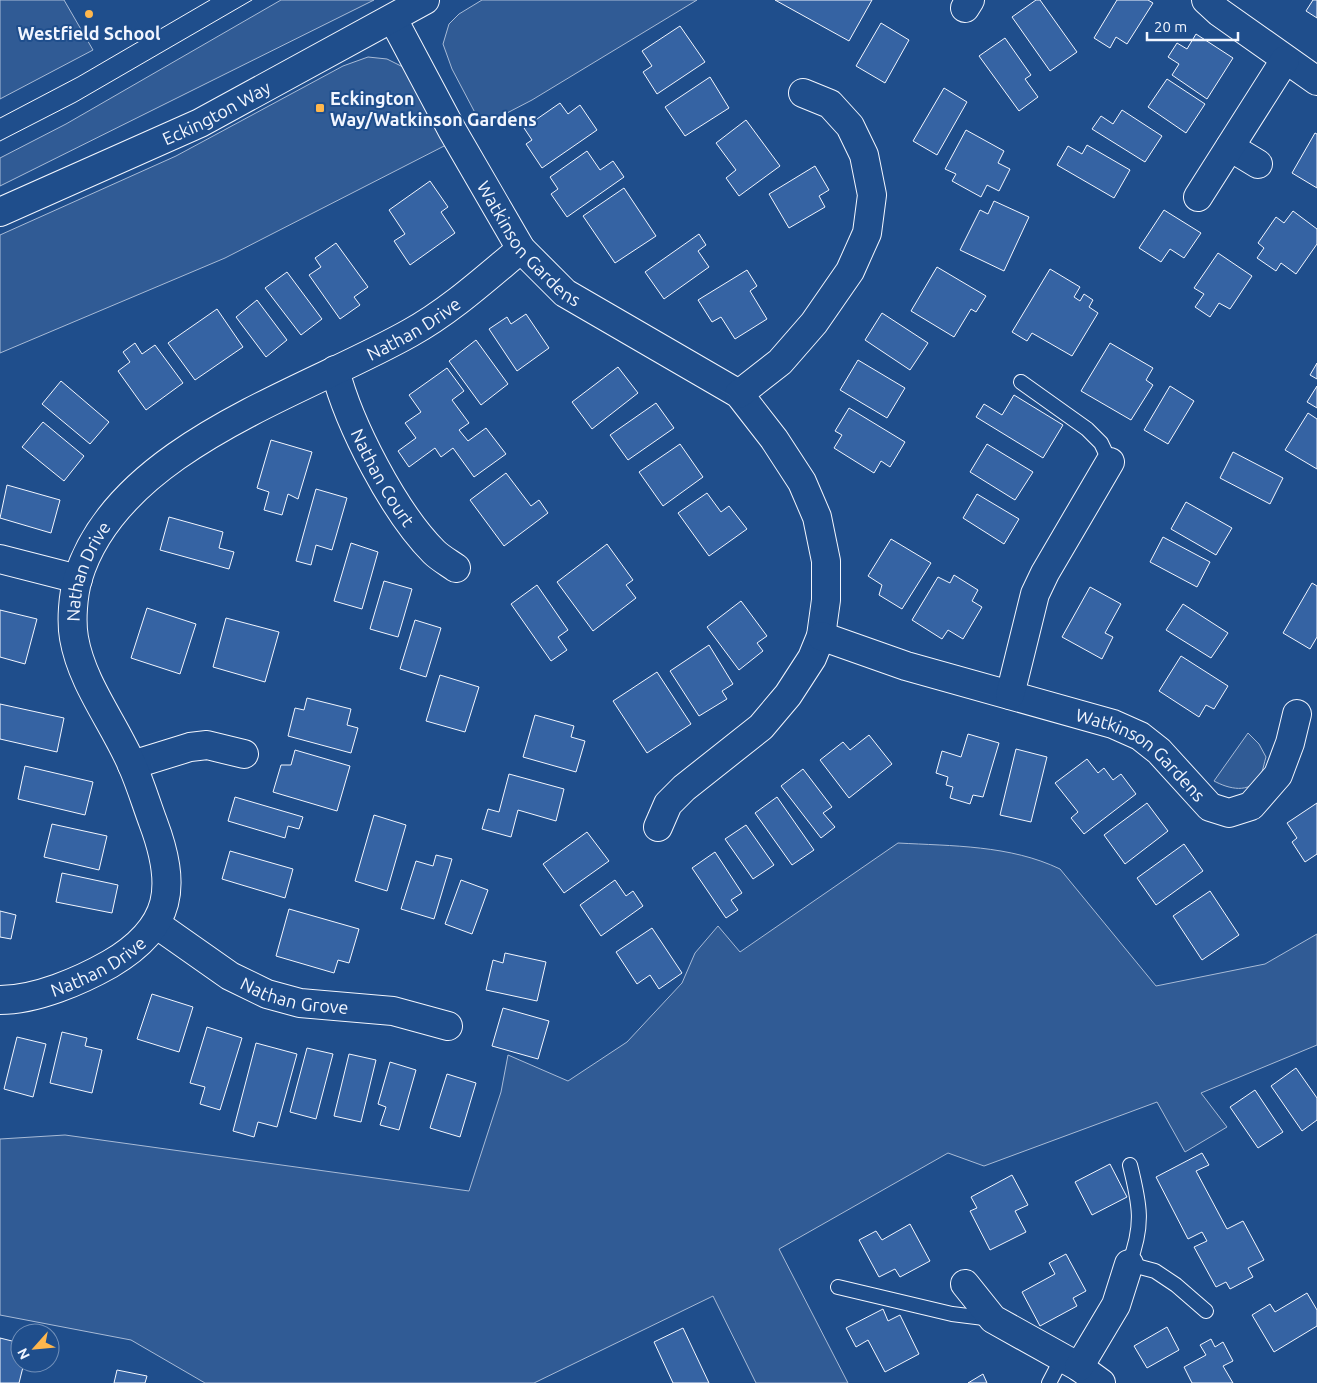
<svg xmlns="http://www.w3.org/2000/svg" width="1317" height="1383" font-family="Ubuntu,sans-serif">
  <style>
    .green { fill: #305b95; stroke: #a8bbd7 }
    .building { fill: #3563a3; stroke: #f2f6ff }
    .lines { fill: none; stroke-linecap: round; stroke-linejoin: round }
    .service-casing { stroke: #f2f6ff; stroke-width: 16 }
    .minor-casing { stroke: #f2f6ff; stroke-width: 30 }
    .secondary-casing { stroke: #f2f6ff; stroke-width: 30 }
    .service { stroke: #1f4e8c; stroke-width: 14 }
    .minor { stroke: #1f4e8c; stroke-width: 28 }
    .secondary { stroke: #1f4e8c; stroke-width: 28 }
    .tram { stroke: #f2f6ff; stroke-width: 1 }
    .poi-dot { fill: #ffb74d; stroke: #1f4e8c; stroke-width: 2 }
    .labels { text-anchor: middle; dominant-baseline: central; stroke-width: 4; stroke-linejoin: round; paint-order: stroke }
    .poi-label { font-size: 18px; font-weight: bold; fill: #f2f6ff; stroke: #1f4e8c }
    .street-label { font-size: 18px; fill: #f2f6ff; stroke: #1f4e8c }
  </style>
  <rect width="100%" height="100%" fill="#1f4e8c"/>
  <path class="green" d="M0,0H64L93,50L0,99Z
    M281,0H374L0,186V158L66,124Z
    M482,0H697L532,100L482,126L452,69L443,44L449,24L459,14Z
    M368,57L387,59L407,69L448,144L225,258L0,353V235L176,156L343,66Z
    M1248,733L1259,744L1266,757C1264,763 1263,771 1260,777C1249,794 1229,789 1214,781Z
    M898,843C952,846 1010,845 1060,869L1156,986L1265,964L1317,934V1045L1201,1093L1227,1127L1185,1152L1157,1102L984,1166L948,1153L779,1249L848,1383H756L713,1296L534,1383H205L131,1340L0,1315V1139L65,1135L469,1191L501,1092L508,1055L568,1081L627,1042L682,983L695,953L718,926L740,952Z"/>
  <path class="building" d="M775,0H872L849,41Z
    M1036,0H1040L1077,52L1050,71L1012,17Z
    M1117,0H1148L1153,3L1127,44L1116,37L1110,48L1094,38Z
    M1313,0H1317V18L1306,11Z
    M881,23L909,40L885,83L856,66Z
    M680,26L705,62L657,94L643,72L652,66L642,51Z
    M1196,34L1233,58L1207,99L1172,75L1179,64L1168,57L1177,43L1187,49Z
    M1005,38L1031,75L1025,79L1038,97L1019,111L979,56Z
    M710,77L729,108L685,136L665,107Z
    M1167,79L1205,104L1186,133L1148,107Z
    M944,88L967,102L937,155L913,141Z
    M560,103L568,114L580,105L597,130L542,168L526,144L532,140L524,128Z
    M1122,110L1162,136L1145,162L1092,129L1101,116L1113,124Z
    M746,120L780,166L739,196L726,178L736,170L716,143Z
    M966,130L1004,151L998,163L1010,169L999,191L987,185L981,197L952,181L956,174L945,169Z
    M1315,133L1317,134V188L1292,173Z
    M1087,145L1130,170L1114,198L1057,165L1068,146L1082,154Z
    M587,151L600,170L613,161L624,177L567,217L551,194L558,189L550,177Z
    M815,166L829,190L819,196L825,207L789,228L769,194Z
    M430,181L448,207L441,212L455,233L410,265L394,241L405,234L389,210Z
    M624,188L656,236L615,263L583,216Z
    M994,201L1029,217L1004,271L960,250L980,210L988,214Z
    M1164,210L1201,233L1184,258L1170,249L1161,262L1139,248Z
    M1293,211L1317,229V244L1296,274L1281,263L1276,271L1257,258L1264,248L1258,243L1276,217L1284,223Z
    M699,234L706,245L698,251L709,267L664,299L645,272Z
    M336,243L368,287L354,297L360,305L340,319L309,275L321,267L315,258Z
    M1218,253L1252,276L1230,309L1219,303L1210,317L1195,307L1204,294L1194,288Z
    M937,267L986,296L976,312L971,309L954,337L911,311Z
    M1050,269L1080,287L1074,297L1080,301L1084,294L1093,300L1089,307L1098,313L1072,356L1032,333L1027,341L1012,332Z
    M747,270L757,286L750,291L767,319L735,339L721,317L712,322L698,300Z
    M287,272L322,319L301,335L265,288Z
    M257,300L287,340L266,357L236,317Z
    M217,309L243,347L195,380L168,343Z
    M882,313L928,343L910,370L865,340Z
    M526,314L549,348L517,371L489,329L507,317L511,324Z
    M476,340L508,384L481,405L449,361Z
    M135,343L142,354L155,345L183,383L146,410L118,371L130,362L123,352Z
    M1110,343L1153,368L1146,380L1153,385L1131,420L1081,391Z
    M858,360L905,388L887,418L840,390Z
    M1317,363V379L1310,375Z
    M618,367L638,393L592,429L572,402Z
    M447,368L464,391L452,400L469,423L459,430L468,441L486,428L506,454L474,477L453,448L441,457L435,448L409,467L398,451L416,438L405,423L421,412L409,395Z
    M61,381L109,422L90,444L42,404Z
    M1170,386L1194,401L1168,444L1144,430Z
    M1317,386V408L1307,402Z
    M1014,395L1063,425L1043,458L976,417L984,404L1002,415Z
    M656,403L674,428L628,460L610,435Z
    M849,408L905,442L890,467L881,461L874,473L834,448L842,435L835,431Z
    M1308,413L1317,419V469L1285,450Z
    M43,422L84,456L64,481L22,447Z
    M271,440L312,452L298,499L288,494L282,515L264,510L269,492L257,488Z
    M680,444L703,477L663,506L639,472Z
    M987,444L1033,472L1015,500L970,472Z
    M1233,452L1283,478L1270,504L1220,478Z
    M506,473L531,506L539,500L548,513L504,546L470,500Z
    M7,485L60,500L51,533L0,518Z
    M316,489L347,498L332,550L316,545L311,565L296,561Z
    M707,493L721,512L729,506L747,529L709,556L678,513Z
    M977,494L1019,519L1004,544L963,518Z
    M1186,502L1232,528L1216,555L1171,529Z
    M169,517L223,532L219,548L234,552L229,569L160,550Z
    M1163,537L1210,562L1197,587L1150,562Z
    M891,539L931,563L902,609L879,595L882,585L868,576Z
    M351,543L378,552L362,609L334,601Z
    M607,544L633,580L626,585L636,598L593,631L557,582Z
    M954,575L978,590L972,601L982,607L963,639L948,630L942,639L912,620L938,577L950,583Z
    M384,581L412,589L398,637L370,629Z
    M1312,583L1317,586V637L1310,649L1283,633Z
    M537,585L568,630L558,637L567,650L551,661L511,604Z
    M1090,587L1121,604L1105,633L1113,637L1102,659L1062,637Z
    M741,601L767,636L757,643L763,651L739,670L707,627Z
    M1183,604L1228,633L1211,658L1166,630Z
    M147,608L196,624L180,674L131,658Z
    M0,610L37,619L25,664L0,657Z
    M226,618L279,632L265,682L213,667Z
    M415,620L441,628L426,677L400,669Z
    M709,645L733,684L722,691L727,699L699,716L670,671Z
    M1181,656L1228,686L1214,709L1206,705L1199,717L1159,691Z
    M657,672L691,724L647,753L613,701Z
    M440,675L479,687L465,732L426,721Z
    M307,698L351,709L347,725L358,728L351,753L288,736L295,708L304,710Z
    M0,704L64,718L57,752L0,739Z
    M535,715L574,726L571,737L585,741L576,772L523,757Z
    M968,734L999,743L983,797L973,795L970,804L950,798L953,787L946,785L948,777L936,773L942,751L961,757Z
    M869,735L892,764L849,798L820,760L843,742L850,750Z
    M1016,749L1047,757L1031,822L1000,815Z
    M295,750L350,766L337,811L273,792L281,765H291Z
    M1087,759L1098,773L1104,768L1113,780L1121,774L1136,794L1084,834L1071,818L1078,812L1055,783Z
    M25,766L93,782L85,815L18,799Z
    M803,769L832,807L823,813L835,827L821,838L781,786Z
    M509,774L564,789L556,821L518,810L511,837L482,829L488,809L499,812Z
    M235,797L303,817L299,829L288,826L285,838L228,821Z
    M777,797L814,850L792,865L755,813Z
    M1147,803L1168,831L1125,864L1104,835Z
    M1317,803V854L1305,862L1292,842L1297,838L1287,823Z
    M374,815L406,825L387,891L355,881Z
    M52,824L107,836L99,870L44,857Z
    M746,825L774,865L753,879L725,839Z
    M587,832L609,861L564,893L543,864Z
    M1184,844L1203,871L1156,905L1137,878Z
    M230,851L293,869L285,898L222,879Z
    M715,852L742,893L731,900L738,910L726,918L692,868Z
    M436,855L452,859L434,919L401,909L416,861L433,866Z
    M62,873L118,885L112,913L56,902Z
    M461,880L488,890L472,934L445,924Z
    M615,880L626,896L633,891L643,906L601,936L580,905Z
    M1210,891L1239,935L1202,960L1173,916Z
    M289,909L359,929L349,963L338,960L334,973L276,956Z
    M0,911L16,915L11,939L0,937Z
    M652,928L682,973L659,989L650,975L637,984L616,952Z
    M505,953L546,962L537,1001L486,990L493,960L503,963Z
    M152,994L193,1007L179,1052L137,1039Z
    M503,1008L549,1021L538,1059L492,1046Z
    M207,1027L242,1038L220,1110L200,1104L205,1087L190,1083Z
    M62,1032L87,1038L85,1046L102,1050L92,1093L50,1083Z
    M17,1037L46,1044L33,1097L4,1089Z
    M256,1043L297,1054L277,1127L258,1122L254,1137L233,1131Z
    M307,1048L333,1054L316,1119L290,1112Z
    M349,1054L376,1060L361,1122L334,1116Z
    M390,1062L416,1070L399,1130L380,1125L386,1107L378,1104Z
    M1296,1068L1317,1098V1120L1302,1131L1271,1086Z
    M447,1074L476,1083L460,1137L430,1128Z
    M1255,1090L1283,1132L1258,1148L1230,1107Z
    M1202,1153L1209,1165L1196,1171L1227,1229L1243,1221L1264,1260L1248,1268L1253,1277L1230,1289L1226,1282L1216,1287L1194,1247L1207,1241L1202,1232L1188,1239L1156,1177Z
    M1110,1164L1127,1197L1092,1215L1075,1182Z
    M1012,1175L1028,1205L1015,1211L1026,1232L990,1250L970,1211L977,1208L971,1197Z
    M910,1224L930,1261L900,1277L895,1269L879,1277L859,1240L876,1231L882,1240Z
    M1066,1254L1086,1291L1073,1298L1077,1306L1040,1326L1022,1292L1055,1274L1049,1263Z
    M1307,1293L1317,1310V1326L1274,1352L1252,1315L1270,1304L1275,1312Z
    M883,1309L888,1321L900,1315L919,1354L885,1372L868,1340L856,1347L846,1328Z
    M1167,1327L1179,1350L1147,1368L1134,1346Z
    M683,1328L709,1383H673L654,1342Z
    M0,1338L20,1343V1363H24L19,1383H0Z
    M1211,1339L1215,1347L1223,1342L1233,1361L1223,1366L1233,1383H1192L1184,1367L1206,1355L1200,1345Z
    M117,1370L147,1376L145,1383H114Z
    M983,1374L987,1383H968Z"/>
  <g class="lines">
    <g class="service-casing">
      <path id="service" d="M1021,382L1087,429L1101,443L1110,462
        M1130,1165C1140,1205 1144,1225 1129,1264L1155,1271L1176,1285L1206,1311
        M838,1287L952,1314L992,1319
        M1049,1383L1062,1358"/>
    </g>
    <g class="minor-casing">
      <g id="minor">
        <path d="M1206,0L1219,12L1317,81"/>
        <path d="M965,8L970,0"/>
        <path id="s1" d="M393,19L452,130L521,249L565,293L739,394L774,439L802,482L817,517L826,561V600L821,636L812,658L788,695L761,727L684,788L668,804L658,827"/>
        <path d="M1230,147L1258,164"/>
        <path d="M1198,197L1285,60"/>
        <path id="s2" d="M335,370C349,425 394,512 434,552C440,558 449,563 456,568"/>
        <path d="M739,394L780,362L814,323L850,271L867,233L872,195L864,155L850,126L830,104L803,93"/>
        <path d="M0,559L78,579"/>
        <path id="s3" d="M821,636L906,666L1113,724L1140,736L1159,751L1210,807L1229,813L1251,806L1278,775L1290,743L1297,714"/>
        <path d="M1010,695L1035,594L1045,573L1110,462"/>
        <path d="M132,765L190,747L207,745L244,754"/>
        <path id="s4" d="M156,924L230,976L267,994L300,1003L393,1011L448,1026"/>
        <path id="s5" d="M0,1000C36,1000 80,981 110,964C173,927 177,886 153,822C146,803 140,783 132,765C114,723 82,684 74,638C71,621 73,595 78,578C117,448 304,393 410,333C450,311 486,278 521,249"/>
        <path d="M965,1284L993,1319L1079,1367L1101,1383"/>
        <path d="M1079,1367L1116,1305L1129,1264"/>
      </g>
    </g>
    <g class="secondary-casing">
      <g id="secondary">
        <path id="s6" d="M0,212L200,123L425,0"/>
      </g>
    </g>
    <use href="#service" class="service"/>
    <use href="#minor" class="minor"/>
    <use href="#secondary" class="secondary"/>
    <path class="tram" d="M0,118L78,77L210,0
      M0,141L76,102L252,0"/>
  </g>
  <g class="poi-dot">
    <circle cx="89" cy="14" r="5"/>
    <rect x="315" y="103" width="10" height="10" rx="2.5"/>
  </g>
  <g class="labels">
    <g class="poi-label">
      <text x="89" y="33">Westfield School</text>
      <text x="330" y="98" text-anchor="start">Eckington<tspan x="330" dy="21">Way/Watkinson Gardens</tspan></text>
    </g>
    <g class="street-label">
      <text stroke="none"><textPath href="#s6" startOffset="238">Eckington Way</textPath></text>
      <text stroke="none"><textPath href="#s1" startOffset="264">Watkinson Gardens</textPath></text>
      <text stroke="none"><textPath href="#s5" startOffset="974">Nathan Drive</textPath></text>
      <text stroke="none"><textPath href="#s2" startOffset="118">Nathan Court</textPath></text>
      <text stroke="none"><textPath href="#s5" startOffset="554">Nathan Drive</textPath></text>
      <text stroke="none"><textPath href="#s3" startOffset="345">Watkinson Gardens</textPath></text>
      <text stroke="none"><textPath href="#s5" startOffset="105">Nathan Drive</textPath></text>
      <text stroke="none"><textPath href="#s4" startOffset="159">Nathan Grove</textPath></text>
    </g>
  </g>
  <g transform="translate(35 1348) rotate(243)"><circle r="24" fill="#1f4e8c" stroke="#7391ba"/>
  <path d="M0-4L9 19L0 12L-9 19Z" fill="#ffb74d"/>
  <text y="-8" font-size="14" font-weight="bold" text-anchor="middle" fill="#f2f6ff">N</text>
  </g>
  <path d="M1147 32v8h91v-8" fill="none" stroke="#f2f6ff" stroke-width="2.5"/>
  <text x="1154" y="32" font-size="15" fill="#f2f6ff" stroke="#1f4e8c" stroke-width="4" paint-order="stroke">20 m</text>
</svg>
